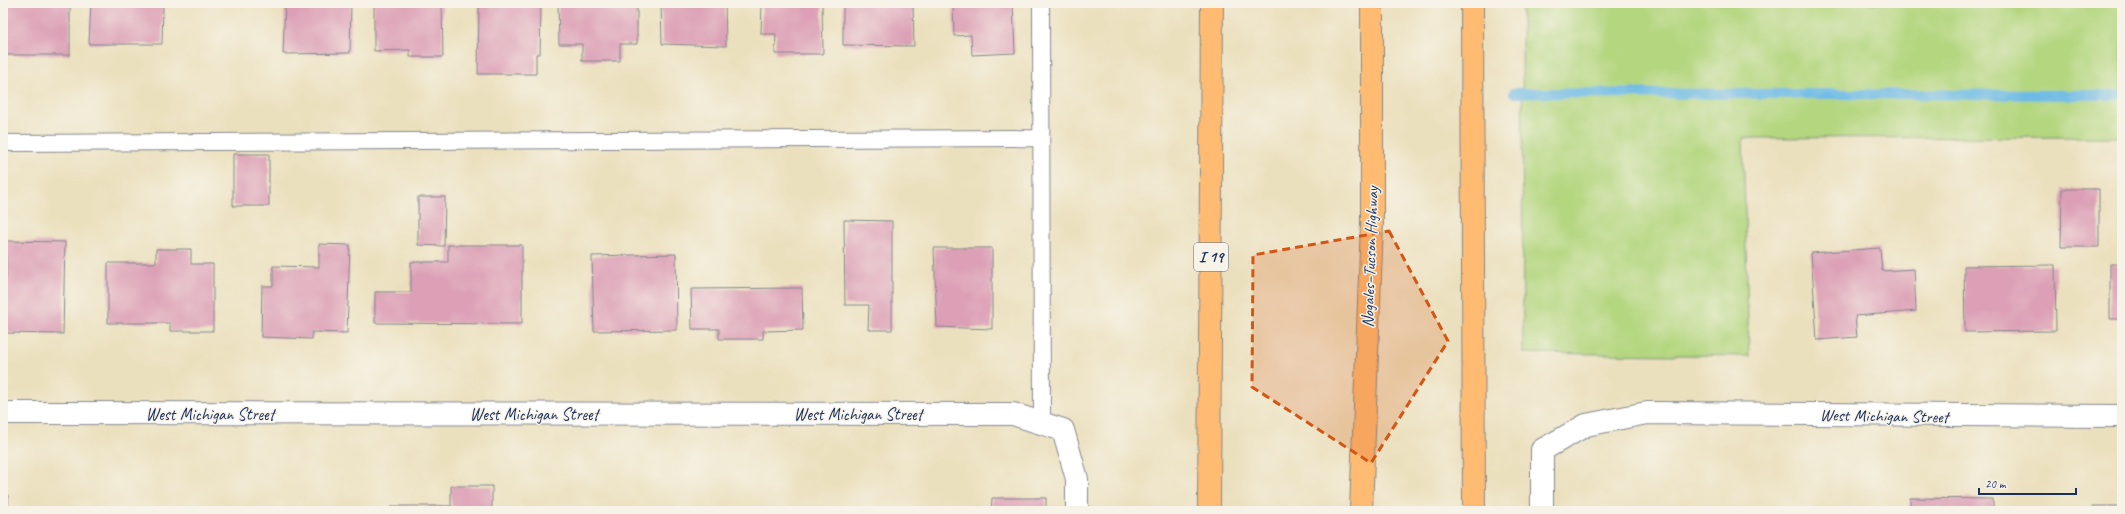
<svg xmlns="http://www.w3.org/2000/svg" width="2125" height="514" font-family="Caveat,sans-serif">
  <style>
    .green { fill: #b3d67e; stroke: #67826e }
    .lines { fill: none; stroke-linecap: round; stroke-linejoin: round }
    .stream { stroke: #6bb9e5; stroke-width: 10 }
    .building { fill: #dc9fb5 }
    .lane-casing { stroke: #83888e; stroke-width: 18 }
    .street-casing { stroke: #83888e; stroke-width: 24 }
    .primary-casing { stroke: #83888e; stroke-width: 24 }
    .highway-casing { stroke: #83888e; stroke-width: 24 }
    .lane { stroke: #fff; stroke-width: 16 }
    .street { stroke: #fff; stroke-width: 22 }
    .primary { stroke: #ffbb71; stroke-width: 22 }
    .highway { stroke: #ffbb71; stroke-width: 22 }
    .marked { fill: #d45514; fill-opacity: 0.2; stroke: #d45514; stroke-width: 3; stroke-dasharray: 8 5; stroke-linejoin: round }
    .labels { text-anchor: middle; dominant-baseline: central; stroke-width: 3; stroke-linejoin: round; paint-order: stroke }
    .shield { fill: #f7f3e8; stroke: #5d6a87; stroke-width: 1 }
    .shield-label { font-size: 16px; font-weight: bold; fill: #1b2f5e }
    .street-label { font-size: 17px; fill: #1b2f5e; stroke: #f7f3e8 }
  </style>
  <rect width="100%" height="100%" fill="#f7f3e8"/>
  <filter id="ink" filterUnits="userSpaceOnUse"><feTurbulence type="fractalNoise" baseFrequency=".025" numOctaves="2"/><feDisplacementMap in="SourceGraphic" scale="8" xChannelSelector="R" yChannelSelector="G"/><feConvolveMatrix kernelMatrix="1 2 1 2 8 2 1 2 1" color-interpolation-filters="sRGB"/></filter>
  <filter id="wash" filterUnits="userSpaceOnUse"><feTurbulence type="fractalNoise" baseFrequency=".012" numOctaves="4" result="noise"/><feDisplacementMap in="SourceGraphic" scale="16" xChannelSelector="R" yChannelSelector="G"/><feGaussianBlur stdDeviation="0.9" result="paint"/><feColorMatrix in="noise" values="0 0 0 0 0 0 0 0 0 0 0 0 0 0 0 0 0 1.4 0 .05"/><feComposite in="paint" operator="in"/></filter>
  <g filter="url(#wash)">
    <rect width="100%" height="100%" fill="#ebe0be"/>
    <path class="green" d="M1522,3H2122V137L1743,138L1749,356L1523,353Z"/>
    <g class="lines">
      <path class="stream" d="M1514,93L2122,95"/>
    </g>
    <g id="blocks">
      <path class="building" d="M3,3H70V55H3Z
        M91,3H163L162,44H89Z
        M285,3H351L350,53L283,54Z
        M374,3H442L443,57H410V50L374,51Z
        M479,3H541L540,54H536V74H478Z
        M558,3H637V44H620V61H582V44H559Z
        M661,3H725L726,46L662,44Z
        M762,3H822L823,54H775L776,34H761Z
        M843,3H913L914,46L843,45Z
        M953,3H1013L1015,53L972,55L971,35L954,36Z
        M233,154H269V206H233Z
        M2062,189H2099V247H2061Z
        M418,197H445L444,246L418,245Z
        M844,220L892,221V330H868L869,305H845Z
        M6,241L65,242L63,334L3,333V279H6Z
        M319,244L350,245L347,333L312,332V339L261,337L262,286H273V266L319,267Z
        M448,245H522V324L375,323V292H411V262H448Z
        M934,248H992V329L937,327Z
        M1880,248L1882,271L1914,269L1916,311L1855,316L1857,337L1817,340L1811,253Z
        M156,249H191V264H213V331H170V323H108V263H156Z
        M676,254L677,330L594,331L592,256Z
        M2110,264H2122V319H2110Z
        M2055,265L2056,331L1965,332L1964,266Z
        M802,288L803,330L763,331V339H719V329H692L691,289Z
        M451,486H492V511H392V506H451Z
        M3,495H8V511H3Z
        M992,498H1046V511H991Z
        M1910,498L1993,499V511H1910Z
        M2093,506H2122V511H2093Z"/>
    </g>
  </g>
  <g filter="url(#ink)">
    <use href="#blocks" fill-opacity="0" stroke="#83888e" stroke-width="1"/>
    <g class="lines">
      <g class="lane-casing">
        <path id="lane" d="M1041,3L1042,423
          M3,143L1041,138"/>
      </g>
      <g class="street-casing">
        <path id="street" d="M3,413L1013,414L1063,430L1077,479V511
          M1542,511V450L1586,425L1647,413L2122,416"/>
      </g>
      <g class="primary-casing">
        <path id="primary" d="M1472,3L1474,511"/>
      </g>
      <g class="highway-casing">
        <path id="highway" d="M1209,511L1212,3
          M1361,511L1372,223V3"/>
      </g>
      <use href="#lane" class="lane"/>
      <use href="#street" class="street"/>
      <use href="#primary" class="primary"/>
      <use href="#highway" class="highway"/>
    </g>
  </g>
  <path class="marked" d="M1389,231L1448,341L1371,463L1252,387L1253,255Z"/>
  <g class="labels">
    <rect class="shield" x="1194" y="243" width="34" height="28" rx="3"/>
    <g class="shield-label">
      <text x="1211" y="257">I 19</text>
    </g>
    <g class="street-label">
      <text transform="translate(1370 257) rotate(-88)">Nogales–Tucson Highway</text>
      <text x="210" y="414">West Michigan Street</text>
      <text x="534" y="414">West Michigan Street</text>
      <text x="858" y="414">West Michigan Street</text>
      <text transform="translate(1884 416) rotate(1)">West Michigan Street</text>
    </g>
  </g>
  <rect width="2125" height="514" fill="none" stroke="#f7f3e8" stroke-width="16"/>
  <path d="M1979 488v6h97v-6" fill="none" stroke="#1b2f5e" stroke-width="2"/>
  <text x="1985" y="488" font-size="12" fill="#1b2f5e" stroke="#f7f3e8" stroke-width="3" paint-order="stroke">20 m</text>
</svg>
